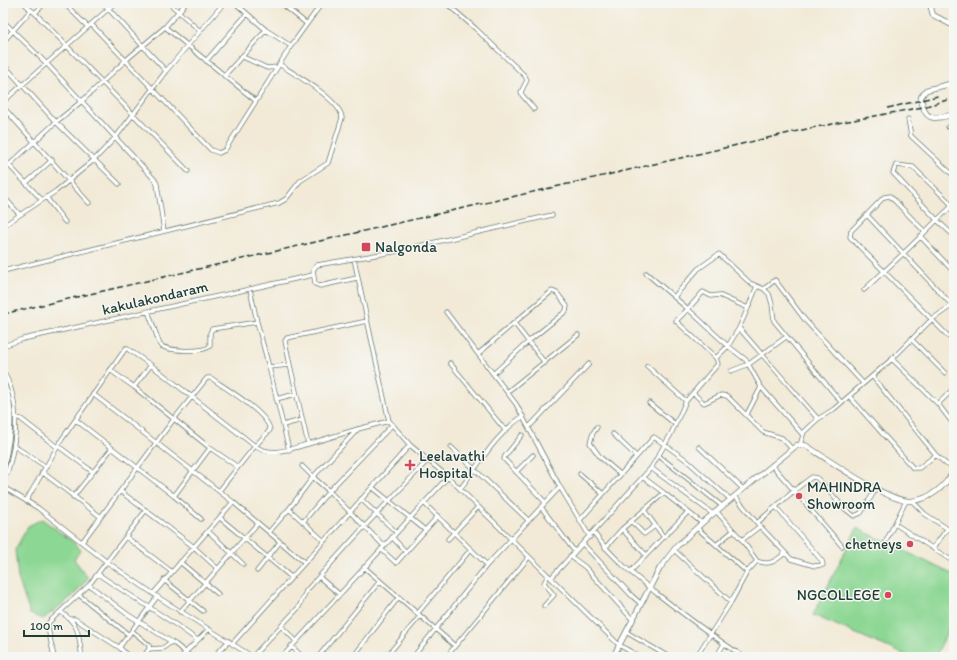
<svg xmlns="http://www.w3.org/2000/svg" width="957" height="660" font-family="Itim,sans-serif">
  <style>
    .green { fill: #8cd793; stroke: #568a64 }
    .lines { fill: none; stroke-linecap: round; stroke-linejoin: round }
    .minor-casing { stroke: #697a6d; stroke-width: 5 }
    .tertiary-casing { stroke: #697a6d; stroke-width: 6 }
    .trunk-casing { stroke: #697a6d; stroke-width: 8 }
    .minor { stroke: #fff; stroke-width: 3.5 }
    .tertiary { stroke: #fff; stroke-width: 4.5 }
    .trunk { stroke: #fff; stroke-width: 6 }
    .rail { stroke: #1f3d34; stroke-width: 1.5; stroke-dasharray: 6 3; stroke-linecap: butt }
    .poi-dot { fill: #d1495b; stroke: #f6f6f2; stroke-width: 1.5 }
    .labels { text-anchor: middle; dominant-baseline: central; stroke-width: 3; stroke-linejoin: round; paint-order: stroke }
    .poi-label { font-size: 15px; fill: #1f3d34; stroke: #f6f6f2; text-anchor: start }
    .street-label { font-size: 15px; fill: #1f3d34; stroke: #f6f6f2 }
  </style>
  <rect width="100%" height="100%" fill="#f6f6f2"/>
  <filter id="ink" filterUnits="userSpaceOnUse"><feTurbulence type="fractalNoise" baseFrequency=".025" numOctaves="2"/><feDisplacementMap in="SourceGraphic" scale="8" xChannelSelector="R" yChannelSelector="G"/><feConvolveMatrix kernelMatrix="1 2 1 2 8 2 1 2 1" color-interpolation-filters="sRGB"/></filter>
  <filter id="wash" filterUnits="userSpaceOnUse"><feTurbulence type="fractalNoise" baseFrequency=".012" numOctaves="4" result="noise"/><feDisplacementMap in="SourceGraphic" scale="16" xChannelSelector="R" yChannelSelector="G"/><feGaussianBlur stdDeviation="0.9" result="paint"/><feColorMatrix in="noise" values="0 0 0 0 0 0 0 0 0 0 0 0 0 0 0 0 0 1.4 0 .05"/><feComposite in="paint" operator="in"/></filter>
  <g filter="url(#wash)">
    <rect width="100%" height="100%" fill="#f2ead7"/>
    <path class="green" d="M42,519L72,541L81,550L74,559L88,578L74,595L43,619L30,614L18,578L15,550L28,526Z
      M857,528L954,575V619L935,657H910L813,615Z"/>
  </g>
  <g filter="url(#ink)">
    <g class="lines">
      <g class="minor-casing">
        <path id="minor" d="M24,3L31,10
          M64,3L88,27
          M103,3L166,71
          M169,3L200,31
          M235,3L266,30L291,46
          M281,3L307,24
          M446,3L476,29L525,76L527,80L521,92L522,95L534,109
          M35,13L188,171
          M3,21L47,64L155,180L157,184L164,231
          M91,24L211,150L219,153L225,150L291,46L322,3
          M165,27L256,101
          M3,42L31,10L35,13L45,3
          M243,57L267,68L277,67
          M206,61L247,14
          M3,64L56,122L119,184
          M224,76L266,30
          M3,102L115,3
          M3,107L89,203
          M908,119L911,136L954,176
          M948,127L954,126
          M3,159L42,200
          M9,165L56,122L82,101L126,60L165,27L186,3
          M26,183L52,160
          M3,196L19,214
          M46,197L65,222
          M867,215L953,306
          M3,226L56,191L94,160L116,137L166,71L224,3
          M925,232L937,220L893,173L896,165L913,167L948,201L952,206L937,220L954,236
          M920,236L954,272
          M354,259L389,421L410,445L448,477L619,645L640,657
          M3,271L279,203L286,199L300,181L328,163L342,118C341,100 294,74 279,64
          M357,278L320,286L315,284L313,270L317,265L393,252L552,215
          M250,289L257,322
          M764,289L775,280L805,320L862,382
          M864,290C884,271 906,252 925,232L890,196L884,197L851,231L850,237L954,342
          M703,292L711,296L719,295L748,308L739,328L728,346L688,309Z
          M674,297L698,269L719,254L750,283L764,289L769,294L772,304L774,321L841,402
          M748,308L757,286
          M148,311L160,345C167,351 203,353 210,346V333L212,329L257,322L269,367L290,365L308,444L358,429L389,421
          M446,312L516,404L560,487L590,537
          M739,328L818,419
          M911,339L945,373
          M3,346L23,339L313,275
          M478,354L514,323
          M716,358L728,346L746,360L761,387L803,435
          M892,359L938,404L954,388
          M450,363L505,430
          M151,365L255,446L219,491
          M290,365L285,341L287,338L367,321
          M647,366L686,401
          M269,367L289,450
          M110,370L134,387L210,448L174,496
          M3,371C21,402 17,441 7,474L3,477
          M731,371L749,364L786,337
          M493,374L529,341L566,311L567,306L557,293L552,291L514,323L545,363
          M872,376L936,455L946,464L954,467
          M507,392L578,335
          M693,393L704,403L721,395L727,396L763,432L782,438L792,449
          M93,394L233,502L153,594
          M849,396L913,468H919L936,455
          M276,399L296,394
          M649,403L675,424
          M938,404L954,425
          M3,414V442
          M747,414L761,387
          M16,417L21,419L57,447
          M76,420L112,448L93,472
          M283,425L302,420
          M529,427L589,364
          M597,427L593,433L590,443L600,457L620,474
          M613,434L636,456
          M522,435L505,456L504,459L545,502
          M800,445L804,432L818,419L834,409L892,359L931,320L954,304
          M14,446L45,466
          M58,446L93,472L73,497
          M451,447L528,520
          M699,447L743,489
          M112,448L174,496L201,519
          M210,448L238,467
          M659,456L722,506
          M772,465L842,546
          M651,468L713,514
          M42,472L101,517
          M516,472L533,455
          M580,474L603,494
          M644,478L664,493
          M3,487L38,508L107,562L161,599L253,657
          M372,487L425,530
          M460,489C480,463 495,435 523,416
          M120,491L194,547L218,569
          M735,496L757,523L796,489L812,477L817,478L844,508L854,516L861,513L876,489
          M361,499L396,532
          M26,501L62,439L126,348L151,365L134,387
          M912,501L925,514L954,533
          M233,502L258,523
          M424,503L487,565
          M541,507L575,552
          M289,509L324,541
          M644,510L663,536
          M716,511L742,540L760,526
          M220,518L291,577
          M580,520L654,437L685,459L730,499
          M631,521L644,534L655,526
          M303,522L329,491L313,477L358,429
          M757,523L791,559L815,566L823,565L822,561L776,507
          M895,524L954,562
          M697,528L747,572
          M622,529L645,554
          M208,531L243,564
          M269,532L289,509L313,477L302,466
          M594,533C612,558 636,577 660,596C687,617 715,638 744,657
          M126,537L172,572
          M392,537L405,551
          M448,539L478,507
          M742,540L757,561C769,566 776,561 785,553
          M886,541L906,501
          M82,542L174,419L207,378H211C225,388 268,413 270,430L255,446C271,457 290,449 308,444
          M583,544L632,596L640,603
          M716,545L733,531
          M384,546L329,491L392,425
          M605,548L622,529L664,493L702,523
          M933,548L947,529
          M381,549L396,563L438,516
          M674,550L731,602L696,657
          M570,556L585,567L632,619
          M180,562L218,594
          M364,567L455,646
          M257,571L280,542
          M631,571L688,512
          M98,574C131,597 166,616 197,640
          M319,577L339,594
          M551,578L651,468L671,434L686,401L718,364L716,358L676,321L688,309L646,273
          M164,580L203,611
          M89,585L127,614L175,644L191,657
          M79,595L129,635
          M731,602L747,572L757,561
          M544,606L554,595L544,583L548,575
          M61,612C81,626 78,635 82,657
          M180,612L258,523L304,562
          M417,614L471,549
          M70,619H75L120,648
          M281,626L296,641
          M132,631L149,645V649
          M626,632L669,657
          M232,644L410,445
          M291,646L303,657
          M149,649L163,648L171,642
          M127,655L120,648L121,645L157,597
          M54,657L48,628L49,622L89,585L146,510
          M115,657L127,655L132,657
          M143,657L149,649
          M181,657L209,629
          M213,657L229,641
          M252,657L299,607L306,591L364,527L428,460
          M282,657L448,477
          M318,657L380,581
          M353,657L398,598
          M386,657L420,616
          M413,657L487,565L560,487
          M446,657L529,557
          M716,657L724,644"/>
      </g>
      <g class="tertiary-casing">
        <path id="tertiary" d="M933,3L931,8L933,15L954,26
          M954,83L926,90L921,97C924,122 934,120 954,114
          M613,657L660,568L677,546L702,523L797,445H805C826,458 889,503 911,501C930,500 946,486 954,470"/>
      </g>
      <g class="trunk-casing">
        <path id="trunk" d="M3,384C15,409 8,441 3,466"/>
      </g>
      <use href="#minor" class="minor"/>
      <use href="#tertiary" class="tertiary"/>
      <use href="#trunk" class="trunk"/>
      <path class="rail" d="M888,108L938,96
        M3,314L811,128L923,107L954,98"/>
    </g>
  </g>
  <g class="poi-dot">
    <rect x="361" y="242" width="10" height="10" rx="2"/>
    <path d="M408 459h4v4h4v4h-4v4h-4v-4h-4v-4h4z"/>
    <circle cx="799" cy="496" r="4"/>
    <circle cx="910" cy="544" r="4"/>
    <circle cx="888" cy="595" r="4"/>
  </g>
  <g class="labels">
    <g class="poi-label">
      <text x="375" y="247">Nalgonda</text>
      <text x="419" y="456">Leelavathi<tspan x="419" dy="17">Hospital</tspan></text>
      <text x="807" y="487">MAHINDRA<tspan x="807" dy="17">Showroom</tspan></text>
      <text x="902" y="544" text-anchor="end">chetneys</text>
      <text x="880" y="595" text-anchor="end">NGCOLLEGE</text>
    </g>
    <g class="street-label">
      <text transform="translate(155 298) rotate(-13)">kakulakondaram</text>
    </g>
  </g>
  <rect width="957" height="660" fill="none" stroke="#f6f6f2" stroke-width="16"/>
  <path d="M24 630v6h65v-6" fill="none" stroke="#1f3d34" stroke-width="2"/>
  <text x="30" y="630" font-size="12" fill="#1f3d34" stroke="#f6f6f2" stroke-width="3" paint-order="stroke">100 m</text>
</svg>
